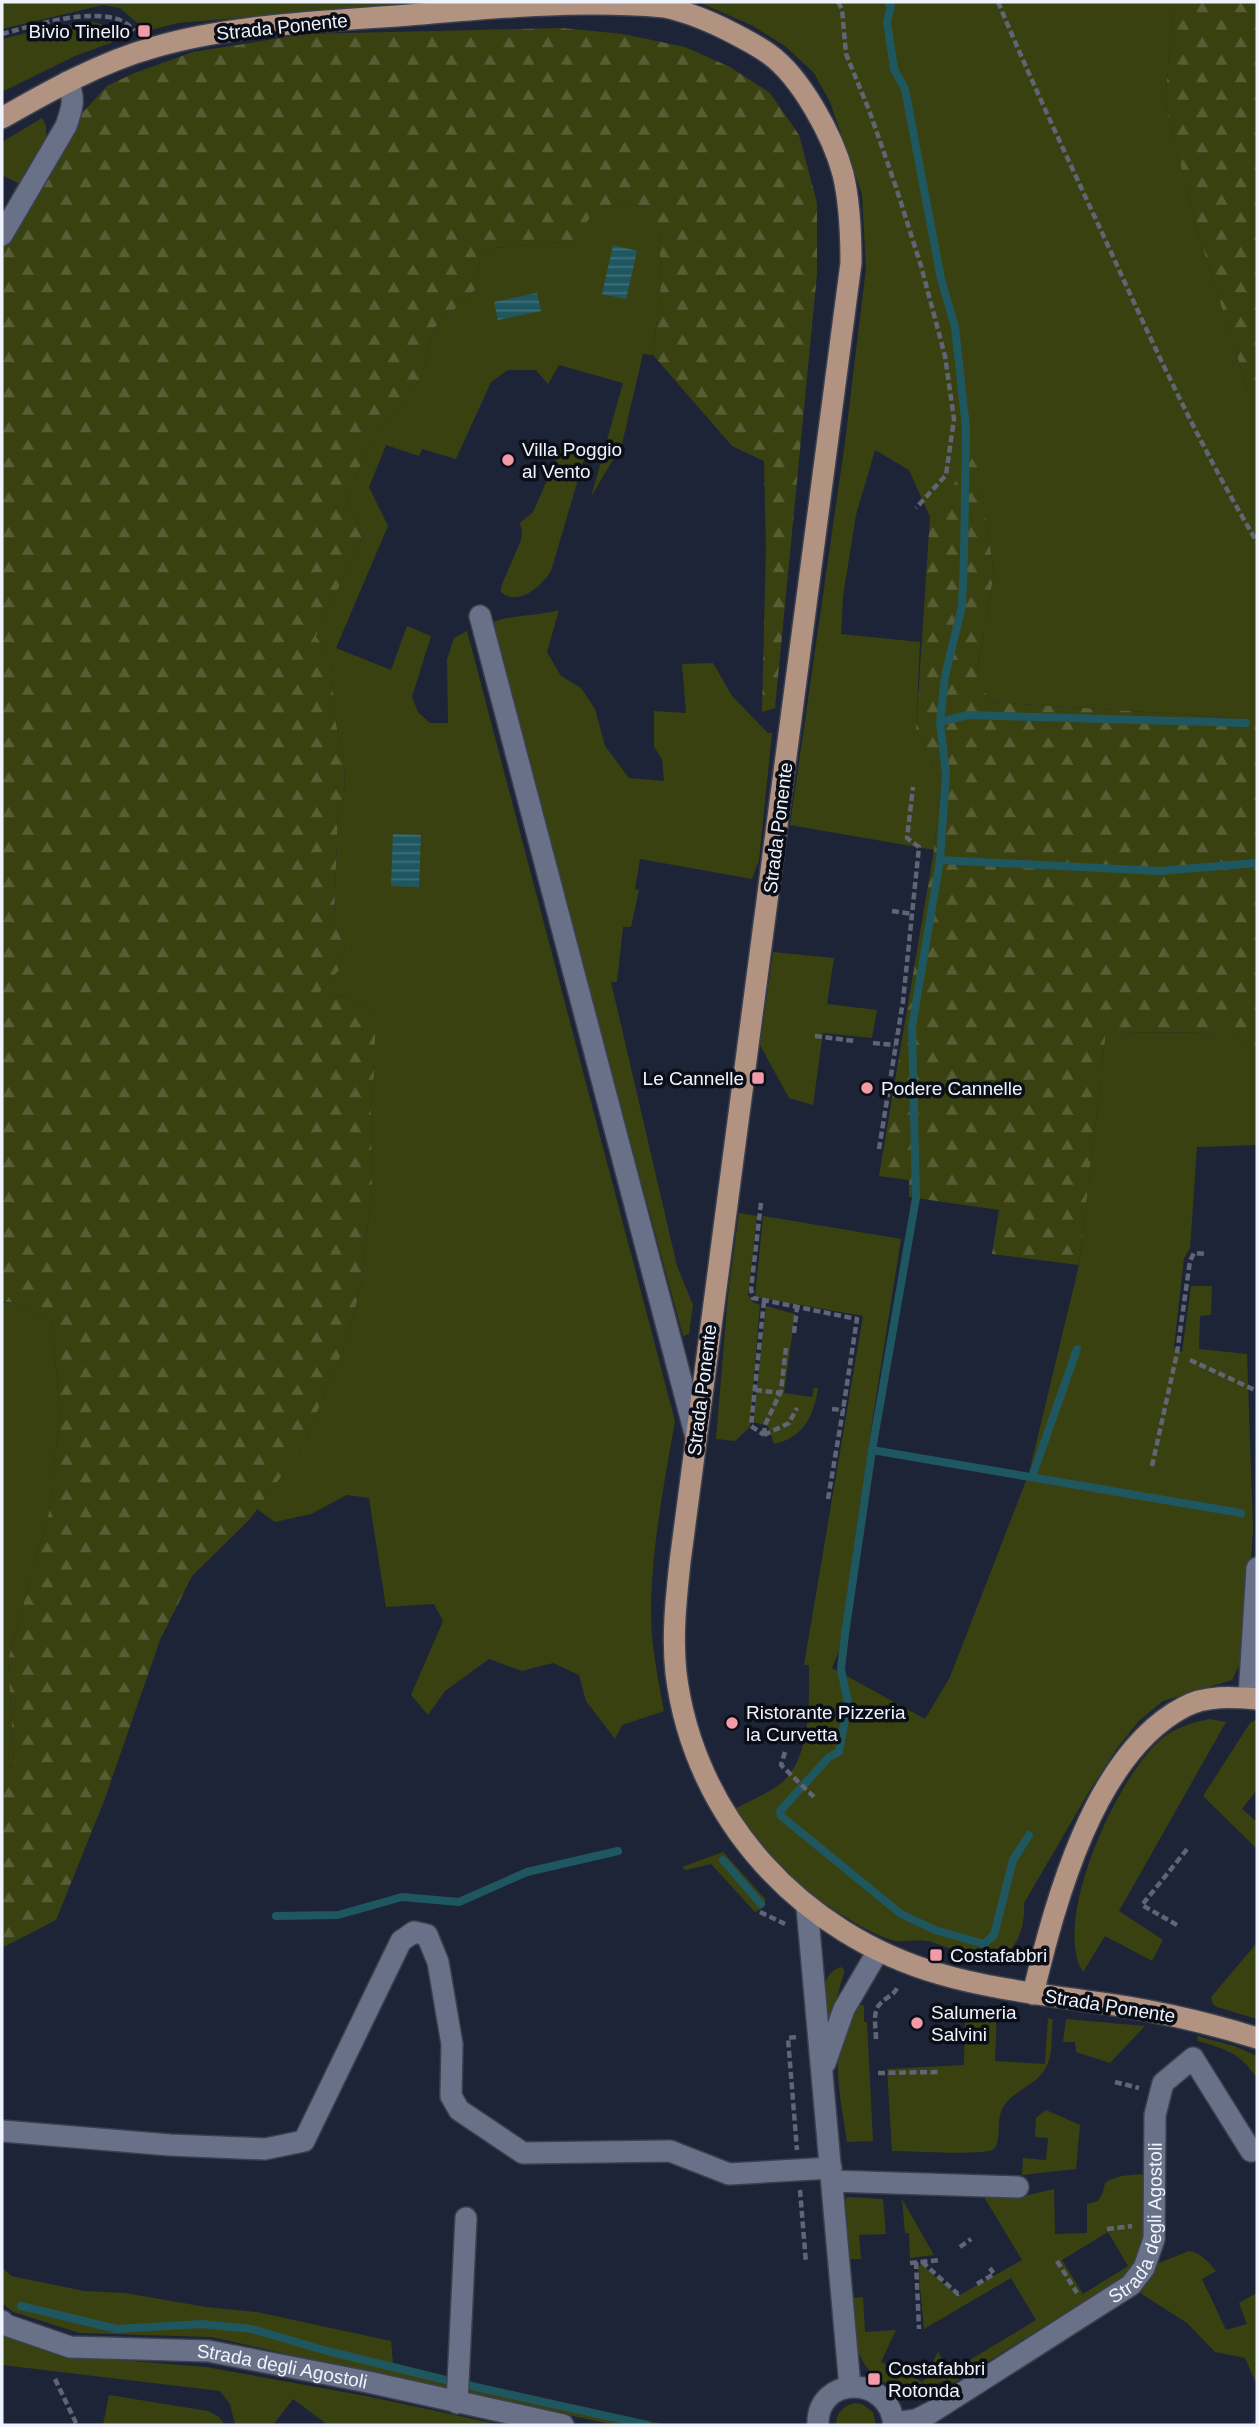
<svg xmlns="http://www.w3.org/2000/svg" width="1259" height="2427" font-family="Arial,sans-serif">
  <style>
    .green { fill: #3a4110; fill-rule: evenodd }
    .forest { fill: url(#forest-firs) }
    .water { fill: url(#water-rules) }
    .lines { fill: none; stroke-linecap: round; stroke-linejoin: round }
    .stream { stroke: #1f5761; stroke-width: 8 }
    .minor-casing { stroke: #3b404f; stroke-width: 24 }
    .major-casing { stroke: #3b404f; stroke-width: 24 }
    .path { stroke: #606575; stroke-width: 4.5; stroke-dasharray: 7 3.5; stroke-linecap: butt }
    .minor { stroke: #697188; stroke-width: 21 }
    .major { stroke: #b29381; stroke-width: 21 }
    .poi-dot { fill: #f39aa9; stroke: #0b0e16; stroke-width: 2.5 }
    .labels { text-anchor: middle; dominant-baseline: central; stroke-width: 7; stroke-linejoin: round; paint-order: stroke }
    .street-label { font-size: 19px; fill: #eff3fd; stroke: #0b0e16 }
    .poi-label { font-size: 19px; fill: #eff3fd; stroke: #0b0e16; text-anchor: start }
  </style>
  <defs>
    <pattern id="forest-firs" width="22" height="20" patternUnits="userSpaceOnUse" patternTransform="scale(1.75)"><rect width="22" height="20" fill="#3a4110"/><path d="M5 1l3.5 6h-7zM16 11l3.5 6h-7z" fill="#575d34"/></pattern>
    <pattern id="water-rules" width="6" height="5" patternUnits="userSpaceOnUse" patternTransform="scale(1.75)"><rect width="6" height="5" fill="#1f5761"/><path d="M0 2.5h6" fill="none" stroke="#407079"/></pattern>
  </defs>
  <rect width="100%" height="100%" fill="#1e2437"/>
  <path class="green" d="M2,2H431L178,23L147,31L120,8L103,5L2,29Z
    M698,2H1174L1165,102L1195,223L1248,391L1257,411V719L989,702L977,670L994,573L976,454L930,517L909,470L875,450L856,515L843,596L841,634L920,642L916,729L941,784L934,850L790,825L845,442L866,268L862,194L830,102L814,73L785,46L751,25Z
    M93,22L120,30L124,38L75,56L2,92V39L48,28Z
    M42,118C58,137 26,180 16,199L11,196L18,183L2,175V142Z
    M620,203L646,207L659,227L661,283L653,355L643,354L622,444L591,497L623,383L559,365L548,384L536,370H508L491,382L456,459L422,449L419,456L386,445L369,487L388,526L336,648L391,670L407,626L431,636L412,697L418,712L430,723H448L447,659L454,638L467,631L675,1421C664,1484 651,1550 651,1614C651,1646 658,1679 664,1711L622,1725L615,1739L586,1701L579,1675L553,1663L522,1671L489,1659L445,1691L428,1715L411,1695L443,1621L434,1604L386,1607L369,1498L347,1495L311,1514L275,1522L257,1509L302,1449L347,1340L361,1285L372,1190L371,1102L375,1065V1014L351,998L320,992L339,970L345,949L334,920L338,813L345,796L344,762L334,714L331,659L316,636L363,536L346,498L372,441L421,380L433,329L475,290L482,249L574,241L592,213Z
    M563,444L582,450L585,456L551,571C542,586 518,607 501,592V587L521,540L522,532L520,523L533,512Z
    M559,610L547,652L561,676L581,688L595,709L605,746L629,778L664,781L662,759L654,747V711L686,713L682,664L713,663L732,696L768,733H772L759,860L752,879L640,859L635,889L639,890L631,927H623L617,982H611L677,1266L693,1305L689,1334L683,1336L490,624C503,615 540,616 559,610Z
    M773,952L834,958L827,1004L877,1010L872,1038L823,1033L813,1105L789,1098L760,1045Z
    M1106,1032L1232,1033L1257,1063V1145L1197,1147L1190,1248L1184,1258L1174,1347L1182,1352L1191,1286H1212L1211,1315L1200,1316L1199,1349L1247,1354L1253,1530L1244,1655L1232,1680L1163,1701L1139,1721L1117,1748L1090,1790L1024,1903C1026,1930 1013,1966 978,1959C961,1955 945,1945 928,1941C918,1939 906,1942 896,1941C876,1938 834,1910 816,1898C782,1874 758,1842 732,1810C746,1803 762,1796 776,1787C812,1764 809,1702 809,1665H804L863,1316L755,1297L763,1216L901,1239L874,1410L839,1651L832,1668L925,1719L950,1677L1029,1473L1079,1265Z
    M739,1213L757,1216L748,1295L753,1302L760,1305L750,1427L735,1441L716,1439L728,1295Z
    M12,1302L52,1321L60,1416L49,1512L8,1660L14,1762L2,1777V1303Z
    M766,1306L795,1314L784,1393L812,1397L814,1388H818C814,1416 803,1438 774,1444L768,1426L753,1422Z
    M1210,1719L1226,1722L1119,1911L1163,1940L1152,1961L1105,1936L1083,1972C1050,1921 1120,1769 1165,1736C1178,1727 1194,1722 1210,1719Z
    M1257,1719V1790L1242,1809L1257,1822V1849L1203,1796L1250,1723Z
    M723,1852L766,1900L761,1909L755,1912L711,1864L686,1870L682,1867Z
    M1257,1943V2019L1217,2007L1213,2004L1211,1997Z
    M841,1967L844,1969V1973L828,2027C825,2007 816,1975 841,1967Z
    M859,2005H864V2022H867L873,2141L847,2142C843,2112 835,2080 839,2050C841,2033 851,2019 859,2005Z
    M965,2010L997,2011L995,2061L1045,2064L1048,2018L1053,2020C1051,2033 1053,2051 1048,2063C1040,2086 1009,2090 1001,2112C997,2122 1001,2142 994,2149C984,2156 908,2151 892,2151L887,2069L964,2065Z
    M1066,2019L1145,2026L1110,2063L1076,2052L1075,2042H1063Z
    M1197,2036L1234,2046L1257,2056V2078C1239,2052 1227,2050 1198,2041Z
    M1046,2110L1080,2125L1076,2169L1022,2175L1023,2158L1046,2160L1048,2138L1035,2137L1036,2118Z
    M1148,2174L1147,2240L1132,2271L949,2386L944,2381C903,2397 867,2388 855,2341C852,2328 853,2312 852,2298L863,2297L865,2332L896,2330L881,2362L923,2382L938,2352L950,2372L1036,2320L1011,2278L924,2329L918,2266L922,2265L958,2296L1022,2260L984,2197L1015,2198L1054,2189L1055,2234L1087,2233V2204L1098,2201L1103,2192L1105,2183C1117,2174 1133,2175 1148,2174ZM1108,2232L1128,2266L1083,2294L1062,2260Z
    M848,2197L883,2199L886,2234L859,2235L861,2259H850L845,2199Z
    M902,2199L934,2255L910,2258L909,2233H905Z
    M1189,2251C1202,2253 1208,2262 1216,2271L1202,2279L1226,2330L1247,2324L1239,2303L1257,2293V2385L1245,2358L1215,2352L1187,2323L1140,2293L1152,2276L1156,2264Z
    M2,2267L11,2276L84,2291L125,2293L206,2307L257,2312L391,2341L393,2363L495,2389L667,2425H616L423,2385L212,2337L80,2333L13,2312L2,2303Z
    M2,2333L68,2356L206,2367L366,2396L501,2425H328L293,2399L273,2425H235L230,2404L220,2391L2,2365Z
    M109,2395L208,2411L219,2417L225,2425H103Z
    M855,2403L862,2404L873,2412L876,2425H836C836,2413 843,2406 855,2403Z"/>
  <path class="forest" d="M1174,2H1257V411L1248,391L1195,223L1165,102Z
    M562,28L623,34L685,47L730,67L770,93L799,135L817,203V274L775,708L762,712L766,547L764,461L732,446L653,355L661,283L659,228L646,207L620,203L593,213L574,241L482,249L475,290L433,329L421,380L372,441L346,498L363,536L316,636L331,659L334,714L344,762L345,796L338,813L334,920L345,949L339,970L320,992L351,998L375,1014V1065L371,1102L372,1190L361,1285L347,1340L302,1449L249,1520L192,1576L160,1640L104,1801L56,1920L2,1948V1777L14,1762L8,1660L49,1512L60,1416L52,1321L12,1302H2V246L73,123L107,86L132,74L193,52L306,34Z
    M976,453L994,573L977,669L989,702L1257,719V1063L1232,1033L1106,1032L1079,1265L992,1254L999,1210L909,1197V1180L879,1176L934,850L941,784L916,729L930,517Z"/>
  <path class="water" d="M613,245L637,251L626,299L602,294Z
    M537,293L541,311L498,320L494,302Z
    M393,834L421,835L419,887L391,886Z"/>
  <g class="lines">
    <path class="stream" d="M888,2L891,6L887,22L894,69L905,89L941,279L955,327L966,428L964,558L962,606L945,676L940,722L946,774L940,860L912,1027L916,1198L872,1450L845,1634L841,1669L848,1703L839,1752L829,1757L780,1811L781,1816L901,1914L935,1930L984,1944L994,1935L1013,1860L1029,1835
      M940,722L968,715L1246,723
      M940,860L1159,871L1257,863
      M872,1450L1241,1513
      M1032,1477L1077,1349
      M723,1860L761,1904
      M276,1916L338,1915L402,1897L459,1902L527,1872L618,1851
      M21,2306L117,2329L202,2324L252,2329L327,2351L450,2381
      M467,2385L647,2425"/>
    <g class="minor-casing">
      <g id="minor">
        <path d="M2,235L66,126C72,109 76,98 67,82"/>
        <path d="M480,616L696,1437"/>
        <path d="M1249,1698L1257,1568"/>
        <path d="M807,1907L850,2387"/>
        <path d="M825,2063L844,2009L878,1951"/>
        <path d="M2,2131L170,2145L265,2149L304,2141L401,1941L414,1932L427,1935L438,1962L452,2044L451,2096L459,2110L523,2153L670,2151L729,2174L831,2168"/>
        <path d="M832,2181L1018,2187"/>
        <path id="s1" d="M2,2321L6,2325L70,2347L208,2351L368,2382L563,2425"/>
        <path d="M457,2403L466,2218"/>
        <path id="s2" d="M894,2423L916,2420L932,2412L1131,2285L1144,2268L1154,2239L1155,2115L1163,2083L1193,2058L1251,2151"/>
        <path d="M818,2425C816,2376 889,2373 894,2425"/>
      </g>
    </g>
    <g class="major-casing">
      <path id="major" d="M2,118C51,90 101,62 155,47C237,23 336,21 422,14C501,7 585,0 664,7C685,11 704,19 723,28C739,36 755,44 769,54C801,77 833,136 843,174C850,203 851,233 851,263L680,1562C676,1599 672,1636 676,1673C694,1819 802,1934 940,1974C988,1988 1038,1994 1086,2001C1144,2008 1202,2021 1257,2038
        M1033,1994C1055,1902 1094,1754 1184,1707C1206,1695 1233,1697 1257,1699"/>
    </g>
    <path class="path" d="M838,2L842,9L846,54L869,110L896,187L921,266L945,356L954,419L946,475L916,508
      M998,2C1035,90 1076,176 1116,263C1159,358 1204,453 1257,542
      M2,34C35,25 113,0 134,31
      M892,911L912,914
      M815,1036L855,1041
      M873,1043L895,1045
      M879,1149L903,1001L919,847L907,838L913,787
      M761,1203L751,1289L753,1298L857,1319L843,1410
      M764,1301L751,1426L764,1435
      M794,1333L797,1308
      M1190,1360L1257,1391
      M755,1390L780,1393
      M764,1435L765,1425L781,1391L786,1348
      M764,1435L789,1423L797,1408
      M1152,1466L1177,1353L1190,1261L1194,1253L1206,1254
      M828,1499L843,1410L832,1409
      M785,1752L781,1765L815,1798
      M760,1912L785,1924
      M1177,1925L1142,1905L1188,1848
      M796,2037L788,2038L797,2150
      M876,2039C876,2028 872,2012 880,2004C886,1997 893,1996 897,1988
      M878,2073L939,2072
      M1115,2082L1139,2088
      M800,2190L806,2263
      M1107,2229L1132,2226
      M960,2247L971,2239
      M1057,2261L1077,2293
      M916,2262L919,2329
      M922,2262L958,2294L961,2293
      M910,2263L941,2260
      M977,2284L994,2274L990,2268
      M55,2379L77,2425"/>
    <use href="#minor" class="minor"/>
    <use href="#major" class="major"/>
  </g>
  <g class="poi-dot">
    <rect x="137" y="24" width="14" height="14" rx="3.5"/>
    <circle cx="508" cy="460" r="7"/>
    <rect x="751" y="1071" width="14" height="14" rx="3.5"/>
    <circle cx="867" cy="1088" r="7"/>
    <circle cx="732" cy="1723" r="7"/>
    <rect x="929" y="1948" width="14" height="14" rx="3.5"/>
    <circle cx="917" cy="2023" r="7"/>
    <rect x="867" y="2372" width="14" height="14" rx="3.5"/>
  </g>
  <g class="labels">
    <g class="street-label">
      <text transform="translate(282 27) rotate(-6)">Strada Ponente</text>
      <text transform="translate(778 828) rotate(-83)">Strada Ponente</text>
      <text transform="translate(702 1390) rotate(-83)">Strada Ponente</text>
      <text transform="translate(1110 2006) rotate(9)">Strada Ponente</text>
      <text stroke="none"><textPath href="#s2" startOffset="338">Strada degli Agostoli</textPath></text>
      <text stroke="none"><textPath href="#s1" startOffset="287">Strada degli Agostoli</textPath></text>
    </g>
    <g class="poi-label">
      <text x="130" y="31" text-anchor="end">Bivio Tinello</text>
      <text x="522" y="449">Villa Poggio<tspan x="522" dy="22">al Vento</tspan></text>
      <text x="744" y="1078" text-anchor="end">Le Cannelle</text>
      <text x="881" y="1088">Podere Cannelle</text>
      <text x="746" y="1712">Ristorante Pizzeria<tspan x="746" dy="22">la Curvetta</tspan></text>
      <text x="950" y="1955">Costafabbri</text>
      <text x="931" y="2012">Salumeria<tspan x="931" dy="22">Salvini</tspan></text>
      <text x="888" y="2368">Costafabbri<tspan x="888" dy="22">Rotonda</tspan></text>
    </g>
  </g>
  <rect width="1259" height="2427" fill="none" stroke="#eff3fd" stroke-width="7"/>
</svg>
